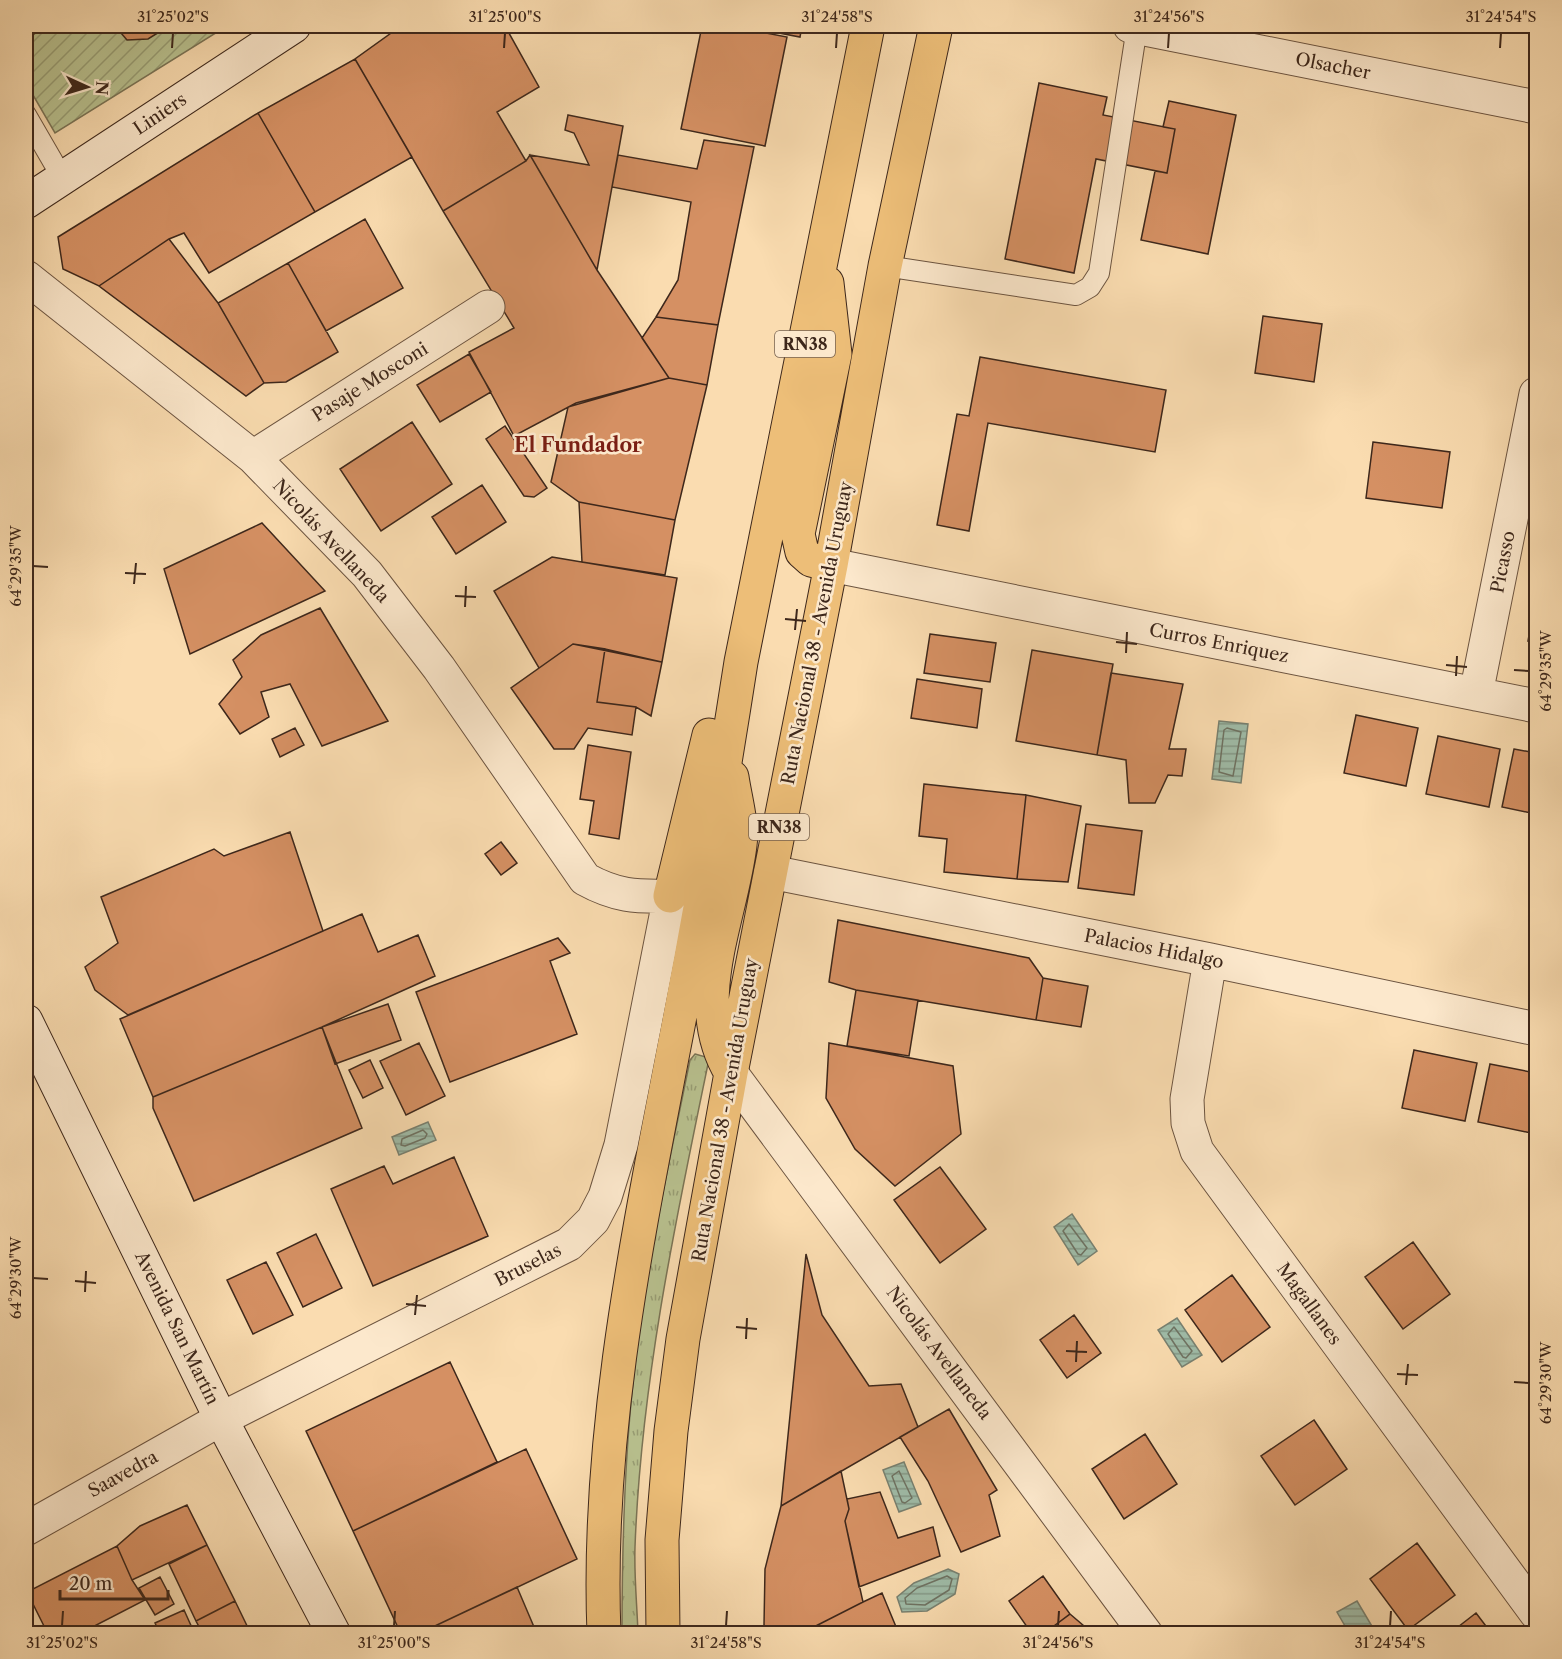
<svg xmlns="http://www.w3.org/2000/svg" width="1562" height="1659" font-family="'Libre Caslon Text',serif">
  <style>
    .grass { fill: url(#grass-tufts); stroke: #7b7456; stroke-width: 1.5 }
    .garden { fill: url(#garden-furrows); stroke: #7b7456; stroke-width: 1.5 }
    .water { fill: url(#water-rules); stroke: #788070; stroke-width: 1.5 }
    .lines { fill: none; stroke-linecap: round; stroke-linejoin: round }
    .shore { stroke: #6e7262; stroke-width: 1.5 }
    .building { fill: #d59063; stroke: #3d271b; stroke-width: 1.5 }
    .lane-casing { stroke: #6c5440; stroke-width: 22 }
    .street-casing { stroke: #6c5440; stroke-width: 35 }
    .secondary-casing { stroke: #3d271b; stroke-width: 35 }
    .primary-casing { stroke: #3d271b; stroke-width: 35 }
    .lane { stroke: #fce8cc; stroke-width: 20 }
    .street { stroke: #fce8cc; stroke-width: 33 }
    .secondary { stroke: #fce8cc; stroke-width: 33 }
    .primary { stroke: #edbe78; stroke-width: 33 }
    .ticks { fill: none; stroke: #3d271b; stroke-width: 2 }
    .labels { text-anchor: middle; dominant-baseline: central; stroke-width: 5; stroke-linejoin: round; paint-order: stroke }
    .shield { fill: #fce8cc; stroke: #766150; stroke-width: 1.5 }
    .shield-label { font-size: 16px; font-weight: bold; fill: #3d271b }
    .street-label { font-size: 18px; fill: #3d271b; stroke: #fce8cc }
    .neighbourhood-label { font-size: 20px; font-weight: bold; fill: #7a1f14; stroke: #fce8cc }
    .neatline { fill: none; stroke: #3d271b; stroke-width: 2 }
    .ticks-label { font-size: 15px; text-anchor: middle; fill: #3d271b }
  </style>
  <defs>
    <pattern id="grass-tufts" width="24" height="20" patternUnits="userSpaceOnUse" patternTransform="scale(1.5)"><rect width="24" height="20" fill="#b9c290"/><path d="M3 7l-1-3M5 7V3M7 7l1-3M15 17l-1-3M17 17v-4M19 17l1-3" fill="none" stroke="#989e75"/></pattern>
    <pattern id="garden-furrows" width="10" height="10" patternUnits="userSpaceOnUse" patternTransform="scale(1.5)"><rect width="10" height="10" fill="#b9c290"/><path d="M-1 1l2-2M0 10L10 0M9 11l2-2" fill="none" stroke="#989e75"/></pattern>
    <pattern id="water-rules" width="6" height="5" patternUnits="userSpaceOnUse" patternTransform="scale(1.5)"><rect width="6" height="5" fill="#9fbca8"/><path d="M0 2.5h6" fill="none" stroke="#839988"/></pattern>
  </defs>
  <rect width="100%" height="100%" fill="#fadcb0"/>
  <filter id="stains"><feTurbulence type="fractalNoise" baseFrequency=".00333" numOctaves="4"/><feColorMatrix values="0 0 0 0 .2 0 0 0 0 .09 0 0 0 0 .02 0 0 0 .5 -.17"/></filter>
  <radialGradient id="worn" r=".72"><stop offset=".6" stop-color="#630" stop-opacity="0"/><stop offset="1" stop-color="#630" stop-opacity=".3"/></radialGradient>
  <path class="grass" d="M695,1054L706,1057L708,1064C675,1223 641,1384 635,1547C634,1575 637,1605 638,1633L622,1634C622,1547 624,1461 634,1374C645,1269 669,1164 690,1060Z"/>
  <path class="garden" d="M26,26H227L55,133L26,83Z"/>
  <path class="water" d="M1219,721L1248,724L1241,783L1212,779Z
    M428,1122L436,1140L399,1155L392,1137Z
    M1072,1214L1097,1251L1078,1265L1054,1227Z
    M1177,1318L1202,1355L1182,1367L1158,1330Z
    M904,1462L921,1504L899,1512L883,1470Z
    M948,1569L959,1574L955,1594L927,1611L902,1612L897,1597L914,1583Z
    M1357,1601L1376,1633H1349L1337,1612Z"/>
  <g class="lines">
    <path class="shore" d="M1227,728L1241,732L1233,776L1219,772L1224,730Z
      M423,1130L427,1134L425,1138L405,1146L401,1145L402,1139Z
      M1069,1224L1087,1248L1081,1255L1078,1254L1063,1231Z
      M1174,1327L1192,1351L1186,1358L1183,1357L1168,1334Z
      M899,1471L912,1498L905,1503L902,1502L892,1476Z
      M947,1576L952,1579L949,1590L925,1605L906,1604L905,1598L917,1588Z"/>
  </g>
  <path class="building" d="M26,26H47L26,39Z
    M115,26H169L148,39L127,40Z
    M401,26H505L539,87L497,112L526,161L443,211L355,59Z
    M702,26H730L787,37L765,146L681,129Z
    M743,26H802L800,37Z
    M355,59L412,157L315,212L258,113Z
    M1039,83L1107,97L1103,115L1175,129L1167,173L1096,159L1074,273L1005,259Z
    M1169,101L1236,115L1208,254L1141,240L1155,171L1167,173L1175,129L1163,127Z
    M258,113L315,212L209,273L184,233L169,239L99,286L63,269L58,237Z
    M568,115L623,126L597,270L530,155L589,165L574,133L565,130Z
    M704,140L754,147L718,325L656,317L678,280L691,202L612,187L618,155L697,169Z
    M530,155L597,270L669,378L576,403L514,436L469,352L514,328L443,211L526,161Z
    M365,219L403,288L326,331L288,263Z
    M169,239L218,303L264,383L246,396L99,286Z
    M288,263L338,352L286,382L264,383L218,303Z
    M1263,316L1322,324L1314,382L1255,373Z
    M656,317L718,325L707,385L669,378L642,338Z
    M469,354L491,392L440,422L417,385Z
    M980,357L1166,390L1155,452L988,423L969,531L937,525L957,414L969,416Z
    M669,378L707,385L675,520L579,502L551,482L568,407Z
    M412,422L452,484L381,531L340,469Z
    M505,426L547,488L534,497L524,496L486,439Z
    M1373,442L1450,452L1442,508L1366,498Z
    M482,485L506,522L456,554L432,517Z
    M579,502L675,520L665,575L582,562Z
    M262,523L325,591L190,654L164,569Z
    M552,557L677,578L662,662L573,644L539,668L494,591Z
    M1536,597V642L1528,641Z
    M320,608L388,721L322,746L290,684L261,692L269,717L240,734L219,704L242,677L233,660L261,635Z
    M930,634L996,643L990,682L924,673Z
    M573,644L605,649L597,702L636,707L632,735L588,728L574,749H554L511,688Z
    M605,649L662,662L651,716L636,707L597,702Z
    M1032,650L1113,664L1097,755L1016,741Z
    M1111,673L1183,684L1169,749H1186L1182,776L1168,775L1155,803H1129L1126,760L1097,755Z
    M917,679L982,689L977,728L911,718Z
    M1356,715L1418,728L1406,786L1344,773Z
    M295,728L304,745L280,757L272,739Z
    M1438,736L1500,749L1489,807L1426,794Z
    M588,745L631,752L619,839L589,834L594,801L580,799Z
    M1514,749L1536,753V814L1502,807Z
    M924,784L1026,795L1017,879L944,872L947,839L919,836Z
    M1026,795L1081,806L1068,882L1017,879Z
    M1086,824L1142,831L1134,895L1078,888Z
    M290,832L323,931L128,1015L95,990L85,967L118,943L101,897L214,849L224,856Z
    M501,842L517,863L501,875L485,854Z
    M362,914L378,952L418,935L435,976L322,1027L153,1097L120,1019Z
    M838,920L1029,958L1043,978L1036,1020L856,990L829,982Z
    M558,938L570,953L550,961L577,1034L450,1082L416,992Z
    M1043,978L1088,986L1081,1027L1036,1020Z
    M856,990L918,1000L909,1056L847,1046Z
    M388,1004L401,1040L335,1064L322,1027Z
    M322,1027L362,1128L194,1201L153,1108V1097Z
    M419,1043L445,1096L406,1115L380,1061Z
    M829,1043L953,1066L961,1134L895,1186L855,1149L826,1098Z
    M1414,1050L1477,1063L1465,1121L1402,1108Z
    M370,1060L383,1088L363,1098L349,1070Z
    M1490,1064L1536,1073V1134L1478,1122Z
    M454,1157L488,1236L373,1286L331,1189L384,1166L393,1184Z
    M940,1167L986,1229L940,1263L894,1200Z
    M316,1234L342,1288L303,1307L277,1253Z
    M1413,1242L1450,1294L1403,1329L1365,1277Z
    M806,1254L822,1315L869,1386L901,1384L918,1427L781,1506Z
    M266,1262L293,1315L253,1334L227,1280Z
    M1232,1275L1270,1327L1222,1362L1185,1310Z
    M1074,1315L1101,1353L1067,1378L1040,1340Z
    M450,1362L497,1462L353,1531L306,1431Z
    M949,1409L997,1490L989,1495L1000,1536L961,1552L928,1481L900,1437Z
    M1314,1420L1347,1469L1295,1505L1261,1456Z
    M1145,1434L1177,1484L1124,1519L1092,1469Z
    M526,1449L577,1559L418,1634H401L353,1531Z
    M841,1471L849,1509L845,1521L863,1602L800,1634H777L764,1625L765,1569L781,1506Z
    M880,1492L898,1538L933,1527L940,1556L859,1587L845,1521L849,1509L847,1499Z
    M187,1505L207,1545L132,1580L117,1546L140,1526Z
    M1417,1543L1455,1595L1408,1630L1370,1579Z
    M207,1545L235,1601L196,1621L169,1564Z
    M117,1546L132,1580L145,1600L79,1634H48L27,1592Z
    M1043,1576L1070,1614L1043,1634H1032L1009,1601Z
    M160,1577L174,1604L155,1615L139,1588Z
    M517,1587L537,1634H418Z
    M882,1593L899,1634H800L863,1602Z
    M235,1601L251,1634H203L196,1621Z
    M184,1610L193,1630L186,1634H160L155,1623Z
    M1476,1613L1492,1634H1449Z
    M1070,1614L1084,1626L1089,1634H1052L1050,1629Z
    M28,1618L37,1634H26V1619Z"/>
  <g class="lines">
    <g class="lane-casing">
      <path id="lane" d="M26,115L63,179
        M885,266L1076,295L1090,287L1099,273L1137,27"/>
    </g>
    <g class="street-casing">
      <path id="street" d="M1130,26L1536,107
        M26,277L253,457L367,574L439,668L585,879C616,896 635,897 670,896L621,1145L605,1197L593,1220L569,1244L221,1419L26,1529
        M253,457L488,307
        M831,565L1536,706
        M1476,694L1536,394
        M771,872L1210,960L1536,1029
        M1210,960L1187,1099L1188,1123L1197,1151L1536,1613
        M731,1073L1146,1634"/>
    </g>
    <g class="secondary-casing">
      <path id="secondary" d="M26,202L294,26
        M26,1021L221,1419L334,1634"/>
    </g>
    <g class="primary-casing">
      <path id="primary" d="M827,283L835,354L798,534L802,552L811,560L831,565
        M670,896L709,735
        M731,1073C688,1002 731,920 740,845C743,825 735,798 732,777
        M604,1634C596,1436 637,1240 674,1047C699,919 721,791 741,662L868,26
        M663,1634L662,1540L671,1431L683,1339L731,1073L831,565L885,266L936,26"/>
    </g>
    <use href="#lane" class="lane"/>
    <use href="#street" class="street"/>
    <use href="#secondary" class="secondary"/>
    <use href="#primary" class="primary"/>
  </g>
  <path class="ticks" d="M172,48L173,33M504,48L505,33M836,48L837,33M1168,48L1169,33M1500,48L1501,33M33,566L48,567M125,573L146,574M134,584L136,563M455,596L476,597M465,607L466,586M785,619L806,621M795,630L797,609M1116,642L1137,644M1126,653L1127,632M1446,665L1467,667M1514,670L1529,671M1456,676L1457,656M33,1278L48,1279M75,1281L96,1283M85,1292L86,1271M406,1304L426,1306M415,1315L417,1295M736,1327L757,1329M746,1339L747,1318M1066,1351L1087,1352M1076,1362L1077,1341M1397,1374L1418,1375M1514,1382L1529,1383M1406,1385L1408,1364M62,1626L63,1611M394,1626L395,1611M726,1626L727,1611M1058,1626L1059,1611M1390,1626L1391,1611"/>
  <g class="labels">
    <g class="shield">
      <rect x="775" y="331" width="60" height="26" rx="4.5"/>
      <rect x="749" y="814" width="60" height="26" rx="4.5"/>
    </g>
    <g class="shield-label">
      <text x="805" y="344">RN38</text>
      <text x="779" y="827">RN38</text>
    </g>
    <g class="street-label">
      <text transform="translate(1333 66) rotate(11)">Olsacher</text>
      <text transform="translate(160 114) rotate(-34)">Liniers</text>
      <text transform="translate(370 382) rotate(-32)">Pasaje Mosconi</text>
      <text transform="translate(331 541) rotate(47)">Nicolás Avellaneda</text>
      <text transform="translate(1503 562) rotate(-79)">Picasso</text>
      <text transform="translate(817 633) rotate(-79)">Ruta Nacional 38 - Avenida Uruguay</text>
      <text transform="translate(1219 643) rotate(11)">Curros Enriquez</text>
      <text transform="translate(1154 949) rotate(11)">Palacios Hidalgo</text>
      <text transform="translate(725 1110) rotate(-80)">Ruta Nacional 38 - Avenida Uruguay</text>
      <text transform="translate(528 1265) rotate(-27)">Bruselas</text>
      <text transform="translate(1309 1304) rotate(54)">Magallanes</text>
      <text transform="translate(177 1328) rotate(64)">Avenida San Martín</text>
      <text transform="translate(939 1353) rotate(53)">Nicolás Avellaneda</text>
      <text transform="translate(123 1474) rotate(-29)">Saavedra</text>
    </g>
    <g class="neighbourhood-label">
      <text x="578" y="445">El Fundador</text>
    </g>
  </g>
  <rect width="1562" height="1659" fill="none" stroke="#fadcb0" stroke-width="66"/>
  <g transform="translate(87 87) rotate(94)" stroke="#fce8cc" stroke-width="4.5" paint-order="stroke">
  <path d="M0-4.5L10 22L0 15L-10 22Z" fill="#3d271b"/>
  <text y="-9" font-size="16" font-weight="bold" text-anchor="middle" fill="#3d271b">N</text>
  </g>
  <path d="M60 1590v9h108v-9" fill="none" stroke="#3d271b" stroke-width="3"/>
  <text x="69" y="1590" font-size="18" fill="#3d271b" stroke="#fce8cc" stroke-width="4.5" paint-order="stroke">20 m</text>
  <rect x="33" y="33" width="1496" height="1593" class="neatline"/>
  <g class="ticks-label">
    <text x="173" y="22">31°25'02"S</text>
    <text x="505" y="22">31°25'00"S</text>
    <text x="837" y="22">31°24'58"S</text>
    <text x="1169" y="22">31°24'56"S</text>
    <text x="1501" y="22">31°24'54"S</text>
    <text transform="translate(16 566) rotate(-90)" y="5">64°29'35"W</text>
    <text transform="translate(1546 671) rotate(-90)" y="5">64°29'35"W</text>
    <text transform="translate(16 1278) rotate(-90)" y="5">64°29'30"W</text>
    <text transform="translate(1546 1383) rotate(-90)" y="5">64°29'30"W</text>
    <text x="62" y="1648">31°25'02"S</text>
    <text x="394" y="1648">31°25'00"S</text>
    <text x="726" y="1648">31°24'58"S</text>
    <text x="1058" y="1648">31°24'56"S</text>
    <text x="1390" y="1648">31°24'54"S</text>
  </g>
  <rect width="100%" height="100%" filter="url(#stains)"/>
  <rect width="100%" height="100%" fill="url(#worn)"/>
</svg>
